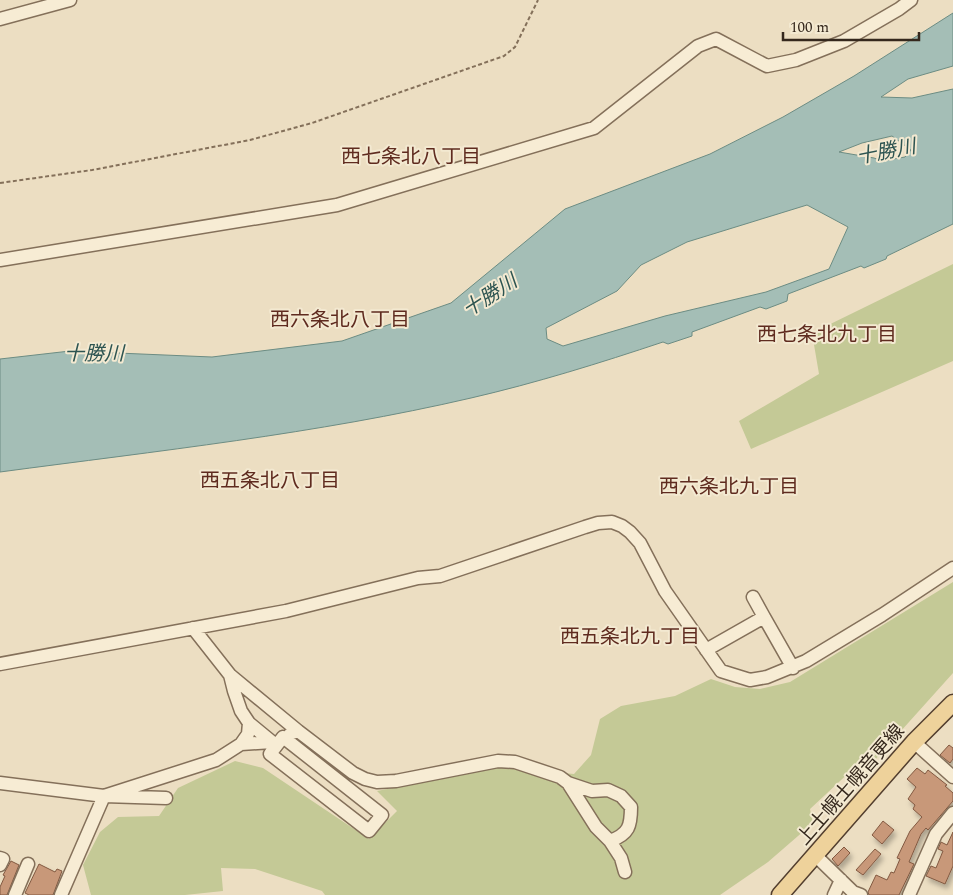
<svg xmlns="http://www.w3.org/2000/svg" width="953" height="895" font-family="Spectral,'Noto Sans JP',serif">
  <style>
    .green { fill: #c4c996 }
    .water { fill: #a4beb6; stroke: #6c8c83; fill-rule: evenodd }
    .building { fill: #c89879; stroke: #825941; filter: url(#shadow) }
    .lines { fill: none; stroke-linecap: round; stroke-linejoin: round }
    .minor-casing { stroke: #84705a; stroke-width: 15 }
    .major-casing { stroke: #523e2e; stroke-width: 19 }
    .path { stroke: #84705a; stroke-width: 2; stroke-dasharray: 4 2.5; stroke-linecap: butt }
    .minor { stroke: #f7ecd4; stroke-width: 12 }
    .major { stroke: #eed29b; stroke-width: 16 }
    .labels { text-anchor: middle; dominant-baseline: central; stroke-width: 4; stroke-linejoin: round; paint-order: stroke }
    .street-label { font-size: 19px; fill: #35281d; stroke: #f3e9d1 }
    .water-label { font-size: 20px; font-style: italic; fill: #2d5451; stroke: #f3e9d1 }
    .neighbourhood-label { font-size: 20px; fill: #5f2b1f; stroke: #f3e9d1 }
  </style>
  <defs>
    <filter id="shadow"><feDropShadow dx="2.5" dy="4.5" stdDeviation="2.5" flood-color="#0004"/></filter>
  </defs>
  <rect width="100%" height="100%" fill="#ecdec2"/>
  <path class="green" d="M953,264V361L751,449L739,421L819,374L812,333Z
    M953,582V673L874,761L855,767L810,809L813,823L768,862L720,895H325L322,891L255,869L221,868L223,891L185,895H91L83,865L100,832L118,817L159,816L178,788L235,761L263,768L369,839L397,811L377,791L497,767L574,774L591,755L600,719L621,706L675,696L711,679L735,687L760,689L790,682Z"/>
  <path class="water" d="M953,13V66L908,79L881,97L912,98L953,89V224L887,256L886,259L864,268L861,266L788,294L787,301L766,309L760,307L692,332V336L668,344L663,342C600,363 536,383 471,398C316,434 157,451 0,472V359L70,351L212,357L342,341L451,303L565,209L710,154L783,117L854,76ZM892,136L911,150L905,157L882,161L874,158L839,152L862,143ZM807,205L848,227L829,269L766,292L665,316L563,346L547,339L546,328L617,291L641,265L687,242Z"/>
  <path class="building" d="M949,745L953,748V759L950,763L940,755Z
    M917,768L925,774L928,770L947,785L945,786L953,793V801L928,830L926,828L921,834L909,862L914,864L899,895H869L868,892L876,875L887,880L891,872L894,873L900,859L897,858L910,831L922,817L913,809L915,805L908,799L916,787L907,779Z
    M883,821L894,830L882,844L872,835Z
    M953,832V866L945,884L926,876L931,866L936,868L943,851L938,849L941,842L947,845Z
    M844,847L850,853L838,866L832,859Z
    M875,849L881,854L863,875L856,870Z
    M11,861L19,865L7,895H0V887L5,876L3,875Z
    M39,864L55,872L57,869L62,871L53,895H29L25,893Z"/>
  <g class="lines">
    <g class="minor-casing">
      <path id="minor" d="M0,19L70,0
        M0,260L337,205L594,128L698,46L716,39L767,66L796,60L844,41L899,9L911,0
        M753,597L764,617
        M193,628L230,675L234,691L241,711L249,723L272,742L241,744
        M706,650L764,617L793,668
        M0,664L286,611L418,578L440,576L585,527L598,523L612,522L622,526L630,532L640,543L665,591L721,671L750,680L767,677L806,661L882,615L953,568
        M230,675L298,731L290,734
        M298,731L353,773L365,779L377,782L396,781L498,761L515,762L560,777L568,783L596,827L610,841L621,858L625,872
        M283,737L382,815L369,831L270,754Z
        M914,742L953,777
        M0,783L104,796L166,798
        M568,783L592,791L608,790L621,796L631,807C631,826 629,834 610,841
        M816,856L853,892L861,895
        M0,858L3,859L0,865
        M15,895L28,864
        M61,895L104,796L216,760L241,744L248,734L249,723
        M834,895L841,880
        M909,895L936,834L953,813"/>
    </g>
    <g class="major-casing">
      <path id="major" d="M780,895L914,742L953,703"/>
    </g>
    <path class="path" d="M0,183L92,170L250,140L312,123L504,56L515,47L538,0"/>
    <use href="#minor" class="minor"/>
    <use href="#major" class="major"/>
  </g>
  <g class="labels">
    <g class="street-label">
      <text transform="translate(851 785) rotate(-49)">上士幌士幌音更線</text>
    </g>
    <g class="water-label">
      <text transform="translate(886 152) rotate(-11)">十勝川</text>
      <text transform="translate(490 296) rotate(-33)">十勝川</text>
      <text x="94" y="354">十勝川</text>
    </g>
    <g class="neighbourhood-label">
      <text x="411" y="157">西七条北八丁目</text>
      <text x="340" y="320">西六条北八丁目</text>
      <text x="827" y="335">西七条北九丁目</text>
      <text x="270" y="481">西五条北八丁目</text>
      <text x="729" y="487">西六条北九丁目</text>
      <text x="630" y="637">西五条北九丁目</text>
    </g>
  </g>
  <path d="M783 32v8h136v-8" fill="none" stroke="#35281d" stroke-width="2.5"/>
  <text x="790" y="32" font-size="15" fill="#35281d" stroke="#f3e9d1" stroke-width="4" paint-order="stroke">100 m</text>
</svg>
